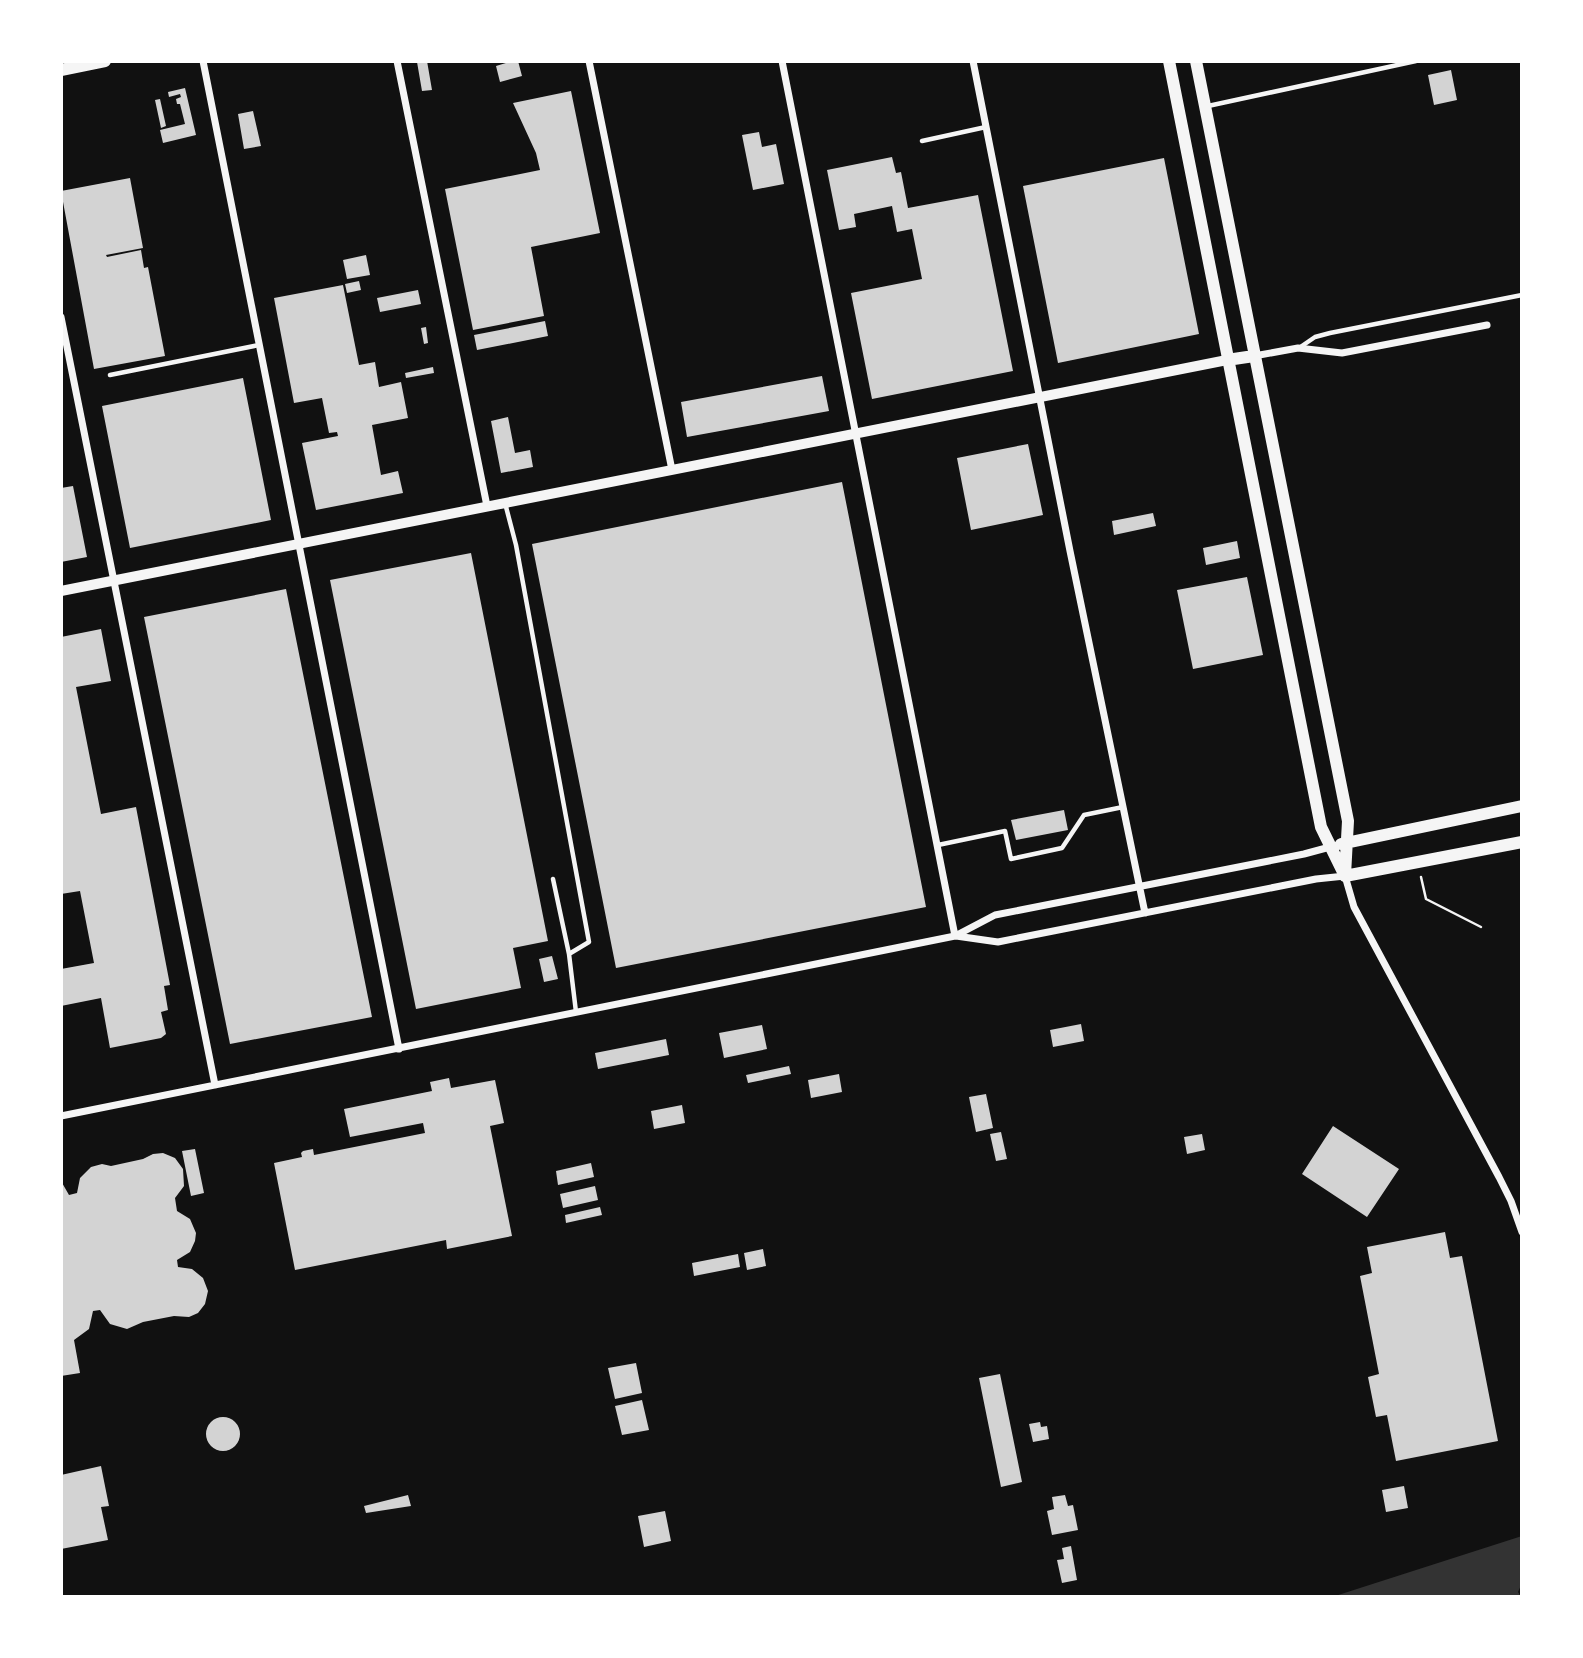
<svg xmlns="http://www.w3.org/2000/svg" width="1583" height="1658" font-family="Mulish,sans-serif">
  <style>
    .water { fill: #333 }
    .building { fill: #d3d3d3 }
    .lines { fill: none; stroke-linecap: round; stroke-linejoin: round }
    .path { stroke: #f5f5f5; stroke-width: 2.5 }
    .service { stroke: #f5f5f5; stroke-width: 4.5 }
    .minor { stroke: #f5f5f5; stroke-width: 7 }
    .tertiary { stroke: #f5f5f5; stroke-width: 10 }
    .secondary { stroke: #f5f5f5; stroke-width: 12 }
  </style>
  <rect width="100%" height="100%" fill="#111"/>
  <path class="water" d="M1522,1536V1583L1518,1592L1521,1597H1332Z"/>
  <path class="building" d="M427,61L432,90L422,91L417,62Z
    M512,61H518L522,76L500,82L496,66Z
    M1451,70L1457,100L1434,105L1428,75Z
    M185,88L196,135L163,143L160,130L185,124L180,104H177L176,99L181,97L180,94L169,97L168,92Z
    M571,91L600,233L531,247L544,316L473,330L445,189L540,170L536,153L513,103Z
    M160,99L166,126L161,128L155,100Z
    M253,111L261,146L244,149L238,114Z
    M759,132L762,147L776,144L784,184L753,190L742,135Z
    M892,157L896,173L901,172L908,208L978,195L1013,371L872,399L851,293L922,279L912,229L897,232L892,206L854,214L856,227L839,230L827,170Z
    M1164,158L1199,334L1058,363L1023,186Z
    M130,178L143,248L106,255L107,257L141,250L144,268L148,267L165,356L94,369L61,191Z
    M366,255L370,275L347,279L343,260Z
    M359,281L361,290L347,293L345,284Z
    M343,285L359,365L375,362L379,387L401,382L408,418L372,425L381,475L398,471L403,493L316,510L302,443L338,436L337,432L329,433L322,398L294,403L274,298Z
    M418,290L421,304L380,312L377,298Z
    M545,321L548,336L477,350L474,335Z
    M426,327L428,343L424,344L421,328Z
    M433,367L434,373L406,378L405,373Z
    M822,376L829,411L687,437L681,402Z
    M243,378L271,520L130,548L102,406Z
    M508,417L515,453L530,450L533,467L501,473L491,421Z
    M1028,444L1043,515L971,530L957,458Z
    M842,482L926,907L616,968L532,544Z
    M73,486L87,557L61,562V488Z
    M1153,513L1156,526L1114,535L1112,521Z
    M1237,541L1240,558L1206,565L1203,548Z
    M471,553L548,941L513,948L521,988L416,1009L330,580Z
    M1247,577L1263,655L1193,669L1177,590Z
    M286,589L372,1017L230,1044L144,617Z
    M101,629L111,681L76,687L101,814L136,807L170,985L164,986L168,1010L161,1012L166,1034L161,1038L110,1048L101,998L61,1006V969L94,963L80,891L61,894V637Z
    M1064,810L1068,830L1016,840L1011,820Z
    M552,956L558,979L544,982L539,959Z
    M1081,1024L1084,1041L1053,1047L1050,1030Z
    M762,1025L767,1049L724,1058L719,1033Z
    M666,1039L669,1055L598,1069L595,1053Z
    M789,1066L791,1074L748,1083L746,1075Z
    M839,1074L842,1092L811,1098L808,1080Z
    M449,1078L451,1088L495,1080L504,1123L490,1126L512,1236L447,1249L446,1240L295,1270L274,1163L302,1157L301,1153L303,1151L313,1149L314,1155L425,1133L423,1123L350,1137L344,1109L432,1091L430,1082Z
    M986,1094L993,1128L976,1132L969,1097Z
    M682,1105L685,1123L654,1129L651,1111Z
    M1333,1126L1399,1169L1367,1217L1302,1174Z
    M1001,1132L1007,1159L996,1161L990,1134Z
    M1202,1134L1205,1150L1187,1154L1184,1137Z
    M195,1149L204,1193L191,1196L182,1151Z
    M163,1153L175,1158L183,1169L184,1186L175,1198L177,1211L190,1219L196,1233L195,1241L190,1252L177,1260L178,1267L192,1269L203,1278L208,1291L205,1304L198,1313L189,1317L174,1316L143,1322L127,1329L110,1324L100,1310L93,1311L89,1329L74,1340L80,1373L61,1376V1181L69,1195L77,1193L80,1178L91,1167L102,1164L111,1166L143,1159L153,1154Z
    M591,1163L594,1177L558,1185L556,1171Z
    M595,1186L598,1200L563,1208L560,1194Z
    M600,1207L602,1215L566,1223L565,1215Z
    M1445,1232L1450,1258L1462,1256L1498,1441L1396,1461L1387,1415L1376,1417L1368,1377L1379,1374L1360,1276L1372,1273L1367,1247Z
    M763,1249L766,1266L747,1270L744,1253Z
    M738,1254L740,1267L694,1276L692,1263Z
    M636,1363L642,1393L615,1399L608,1368Z
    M1000,1374L1022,1482L1001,1487L979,1378Z
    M642,1400L649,1430L622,1435L615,1406Z
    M206 1434a17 17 0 1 1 34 0a17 17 0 1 1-34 0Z
    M1040,1422L1041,1427L1047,1426L1049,1439L1033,1442L1029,1424Z
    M101,1466L109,1506L101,1507L108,1540L61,1549V1475Z
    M1404,1486L1408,1508L1386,1512L1382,1490Z
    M408,1495L411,1506L366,1513L364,1506Z
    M1065,1495L1068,1506L1073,1505L1078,1530L1052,1535L1047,1511L1054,1509L1052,1497Z
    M665,1511L671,1541L644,1547L638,1516Z
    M1071,1546L1077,1580L1062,1583L1057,1560L1064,1559L1062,1548Z"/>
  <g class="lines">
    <path class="path" d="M1421,877L1426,899L1481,927"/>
    <path class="service" d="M1208,106L1416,61
      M922,141L986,127
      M1299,348L1315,337L1330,333L1522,295
      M110,375L259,345
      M505,503L516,545L589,942L569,954L576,1012
      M938,845L1005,831L1011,859L1062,848L1084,815L1123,807
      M553,879L569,954"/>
    <path class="minor" d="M203,61L399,1049
      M397,61L487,506
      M589,61L672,470
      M782,61L955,936
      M973,61L1070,551L1145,913
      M61,317L215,1085
      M1254,356L1298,348L1342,353L1487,325
      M956,936L998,942L1316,879L1345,876L1354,907L1499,1177L1511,1201L1522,1232
      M61,1116L955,936L995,915L1304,854L1330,847"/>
    <path class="tertiary" d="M61,591L1227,360"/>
    <path class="secondary" d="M1169,61L1321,827L1345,876
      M1196,61L1348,821L1345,875
      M61,70L105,61
      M1227,360L1254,356
      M1341,844L1522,806
      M1345,876L1522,842"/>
  </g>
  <rect width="1583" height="1658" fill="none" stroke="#ffffff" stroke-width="126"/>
</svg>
